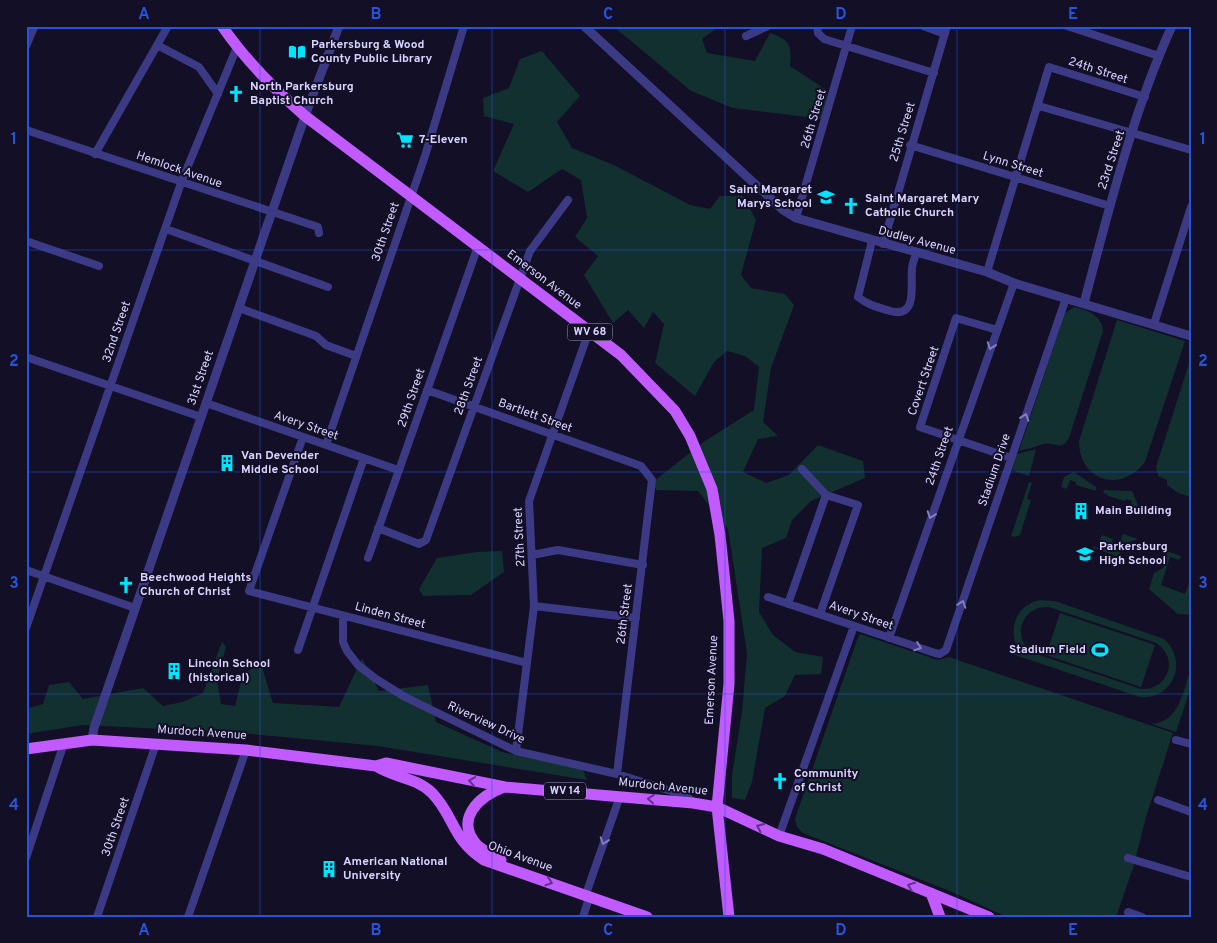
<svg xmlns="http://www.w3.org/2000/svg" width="1217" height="943" font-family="Overpass,sans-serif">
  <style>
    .green { fill: #12302f; fill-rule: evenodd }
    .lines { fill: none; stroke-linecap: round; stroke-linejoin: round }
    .minor { stroke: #3d3a85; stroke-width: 8 }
    .tertiary { stroke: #3d3a85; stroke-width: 9 }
    .primary { stroke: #c25bff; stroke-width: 11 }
    .oneway { stroke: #837fbc }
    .oneway2 { stroke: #623188 }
    .grid { fill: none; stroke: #2655da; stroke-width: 1; stroke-opacity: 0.55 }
    .labels { text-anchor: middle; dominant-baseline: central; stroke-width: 4; stroke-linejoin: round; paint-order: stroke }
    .shield { fill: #130f26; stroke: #9e99be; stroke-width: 1 }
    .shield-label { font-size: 11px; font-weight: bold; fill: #d9d4ff }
    .poi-label { font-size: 12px; font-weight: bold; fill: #d9d4ff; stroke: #130f26; text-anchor: start }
    .street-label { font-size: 12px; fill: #d9d4ff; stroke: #130f26 }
    .neatline { fill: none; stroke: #2655da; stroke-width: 2 }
    .grid-label { font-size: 16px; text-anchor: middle; font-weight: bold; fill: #2655da }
  </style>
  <rect width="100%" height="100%" fill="#130f26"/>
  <path class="green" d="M613,26H720L702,39L707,53L755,61L770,33C790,40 792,45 790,66L828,91L822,119L733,108L691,91Z
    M542,51L580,96L557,122L572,148L616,166L690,205L710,209L720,196H743L756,220L741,275L751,288L785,294L794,305L771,368L763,422L778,436L758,439L743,472L766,483L789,475L818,445L863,461L865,478L811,501L792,520L786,538L762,548L759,612L773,635L795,652L823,657L821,674L795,675L785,696L765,708L752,782L745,800L732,798V775L742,712L747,653L728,529L698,491L656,490L654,481L705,441L754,410L759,367L745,356L727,351L714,362L695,396L655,363L664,324L653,312L644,328L628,310L613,323L584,275L598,256L575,237L587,218L581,180L562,169L528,192L493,171L514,124L484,116L483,98L509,88L520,59Z
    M1074,307C1087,310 1102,315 1103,331L1069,438C1061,452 1054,441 1043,444C1035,447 1027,449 1019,451L1065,313Z
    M1117,320L1185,341L1145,462C1121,494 1079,481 1079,441Z
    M1191,357V497L1178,493L1167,485V480L1158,476L1156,467Z
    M1036,449L1029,476L1012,470L1017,454Z
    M1074,472L1096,487V491L1076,485V482L1070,480L1067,489L1061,487L1064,477Z
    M1029,482L1032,483L1027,499L1031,500L1020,535L1015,537L1011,536Z
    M1104,490L1132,491L1138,505L1135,511L1130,509L1132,501L1126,499L1125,501L1108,496L1106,493L1103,494Z
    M1123,534L1138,539L1123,544L1119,557L1093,548V546L1097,548L1102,535L1113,539L1112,542L1118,544Z
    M1146,544L1181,556L1179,560L1170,557L1161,585L1185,594L1191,578V615L1178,614L1149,589L1154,573L1163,568L1166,558L1162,550L1152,547L1143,551Z
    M502,551L504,572L471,595L423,596L419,589L437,558L477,552Z
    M1040,600L1055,601L1164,639C1189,661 1173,700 1140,697L1009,653L1011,646L1017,647C1008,627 1017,605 1040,600ZM1049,607L1156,643C1180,658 1168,691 1141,689L1033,653C1010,638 1022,605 1049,607Z
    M1060,613L1155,645L1141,687L1046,655Z
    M860,634L938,660L949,657L1173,733L1146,817L1133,868L1116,917H1007L952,892L803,833L797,827L795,819L857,640Z
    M222,642L226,647L217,680L221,704L235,706L243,674L261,664L273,703L339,707L362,658L379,691L428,685L436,722L502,752L583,770L587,780L378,746L242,733L83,725L26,734V699L29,708L43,704L49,685L69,682L83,699L143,688L163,706L182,702L203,693Z
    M1191,668V687L1176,732L1151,724C1180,722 1183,691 1191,668Z"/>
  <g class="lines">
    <path class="minor" d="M817,26L818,33L824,39L934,73
      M923,26L945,34
      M1067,26L1159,56
      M746,36L768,26
      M157,45L199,67L218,94
      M1039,106L1191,150
      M26,130L318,227L319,233
      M910,145L1110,206
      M95,154L168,26
      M796,218L852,26
      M166,229L328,287
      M26,241L99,266
      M872,241L858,297C868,305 877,307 890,311C919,319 910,283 912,269C912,264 915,258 916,253
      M883,244L947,26
      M987,272L1049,67L1145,97
      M239,308L316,336L326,345L356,356
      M1154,324L1191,207
      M997,330L956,318L920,427L1011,458
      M26,357L201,417
      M427,390L641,466L652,480L617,774
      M206,403L398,470
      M303,437L249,591L527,663
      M326,445L425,156L464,26
      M802,469L826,495L858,505L820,614
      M378,528L419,544L426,540L530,251L568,200
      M532,555L558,550L643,565
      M368,558L478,246
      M26,570L135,608
      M768,597L935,653L940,654L946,650L1066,298
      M788,604L826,495
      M534,606L636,618
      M343,616V642L347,651L358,665L376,679L405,697L516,751L617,774L687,796L693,803
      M26,628L181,183L237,47
      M889,638L1014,283
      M298,650L364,458
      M1176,740L1191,744
      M516,751L534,606L529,501L589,331
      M1158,800L1191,812
      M779,836L854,626
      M26,858L64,743
      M1128,858L1191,877
      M1128,912L1142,917
      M97,917L156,744
      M188,917L246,750
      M583,917L588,901L586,894L620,796"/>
    <path class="tertiary" d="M584,26L783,210L796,218L987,272L1014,283L1191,336
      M26,45L34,26
      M1084,303C1108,213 1133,111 1172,26
      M92,740L94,728L305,116L339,26"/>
    <path class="primary" d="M222,26C246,61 274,89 305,116L621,355L675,411L690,436L712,489L720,535L729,621V684L717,807L729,917
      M26,749L92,740L246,750L376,766L386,763L505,787L693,803L717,807L779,836L823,849L989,917
      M376,766C394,778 416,777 432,793C454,815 452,840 484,860L647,917
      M501,860C494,855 485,852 478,846C453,820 479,796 504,787
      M931,893L940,917"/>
  </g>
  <defs><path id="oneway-chevron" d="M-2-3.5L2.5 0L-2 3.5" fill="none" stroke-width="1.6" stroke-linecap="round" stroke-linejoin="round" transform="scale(1.25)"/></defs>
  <g class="oneway">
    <use href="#oneway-chevron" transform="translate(991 346) rotate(110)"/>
    <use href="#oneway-chevron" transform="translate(1025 417) rotate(-71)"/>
    <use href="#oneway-chevron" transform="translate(931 515) rotate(109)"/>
    <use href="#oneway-chevron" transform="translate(962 604) rotate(-71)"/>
    <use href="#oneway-chevron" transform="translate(918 647) rotate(19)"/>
    <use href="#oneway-chevron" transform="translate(604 841) rotate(109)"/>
  </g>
  <g class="oneway2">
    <use href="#oneway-chevron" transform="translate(472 781) rotate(-171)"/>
    <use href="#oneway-chevron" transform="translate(651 799) rotate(-175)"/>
    <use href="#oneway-chevron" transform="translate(760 827) rotate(-155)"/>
    <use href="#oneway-chevron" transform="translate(549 882) rotate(18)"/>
    <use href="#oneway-chevron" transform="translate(911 886) rotate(-159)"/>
  </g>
  <path class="grid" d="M260,26V917M492,26V917M725,26V917M957,26V917M26,250H1191M26,472H1191M26,694H1191"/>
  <defs>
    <g id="library-bare" transform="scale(1.35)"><path d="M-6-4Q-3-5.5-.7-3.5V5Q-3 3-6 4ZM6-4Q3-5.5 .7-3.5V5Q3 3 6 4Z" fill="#00e5ff" stroke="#130f26" stroke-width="2.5" paint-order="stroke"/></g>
    <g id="church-bare" transform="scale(1.35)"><path d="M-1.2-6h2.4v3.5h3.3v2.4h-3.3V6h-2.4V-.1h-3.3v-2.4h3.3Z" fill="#00e5ff" stroke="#130f26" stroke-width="2.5" paint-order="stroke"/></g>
    <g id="supermarket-bare" transform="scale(1.35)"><path d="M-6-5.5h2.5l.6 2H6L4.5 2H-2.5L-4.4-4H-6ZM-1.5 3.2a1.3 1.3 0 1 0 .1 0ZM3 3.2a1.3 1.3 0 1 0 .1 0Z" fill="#00e5ff" stroke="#130f26" stroke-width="2.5" paint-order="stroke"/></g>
    <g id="school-bare" transform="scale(1.35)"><path d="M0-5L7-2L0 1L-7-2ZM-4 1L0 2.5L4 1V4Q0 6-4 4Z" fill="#00e5ff" stroke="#130f26" stroke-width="2.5" paint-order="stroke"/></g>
    <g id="building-bare" transform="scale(1.35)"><path d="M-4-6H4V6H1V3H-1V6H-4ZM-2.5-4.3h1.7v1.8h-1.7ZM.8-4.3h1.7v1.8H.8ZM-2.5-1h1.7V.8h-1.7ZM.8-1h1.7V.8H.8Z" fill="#00e5ff" stroke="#130f26" stroke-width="2.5" paint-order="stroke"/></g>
    <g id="stadium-bare" transform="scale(1.35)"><path d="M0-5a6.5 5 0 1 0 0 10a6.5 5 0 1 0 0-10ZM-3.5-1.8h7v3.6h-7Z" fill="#00e5ff" stroke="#130f26" stroke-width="2.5" paint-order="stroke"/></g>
  </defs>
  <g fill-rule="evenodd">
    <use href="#library-bare" x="297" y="52"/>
    <use href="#church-bare" x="236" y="94"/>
    <use href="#supermarket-bare" x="405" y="140"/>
    <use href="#school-bare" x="826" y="197"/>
    <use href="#church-bare" x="851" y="206"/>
    <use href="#building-bare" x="227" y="463"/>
    <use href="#building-bare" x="1081" y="511"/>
    <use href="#school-bare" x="1085" y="554"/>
    <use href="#church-bare" x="126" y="585"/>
    <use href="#stadium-bare" x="1100" y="650"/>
    <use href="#building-bare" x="174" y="671"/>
    <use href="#church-bare" x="780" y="781"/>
    <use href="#building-bare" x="329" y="869"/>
  </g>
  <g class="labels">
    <g class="shield">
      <rect x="567.5" y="323.5" width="45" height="17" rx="4"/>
      <rect x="544" y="782.5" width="42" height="17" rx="4"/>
    </g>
    <g class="shield-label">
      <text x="590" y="332">WV 68</text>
      <text x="565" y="791">WV 14</text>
    </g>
    <g class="poi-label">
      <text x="311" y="45">Parkersburg &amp; Wood<tspan x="311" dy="14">County Public Library</tspan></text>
      <text x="250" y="87">North Parkersburg<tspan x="250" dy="14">Baptist Church</tspan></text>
      <text x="419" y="140">7-Eleven</text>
      <text x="812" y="190" text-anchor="end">Saint Margaret<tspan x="812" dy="14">Marys School</tspan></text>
      <text x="865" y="199">Saint Margaret Mary<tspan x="865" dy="14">Catholic Church</tspan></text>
      <text x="241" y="456">Van Devender<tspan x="241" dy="14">Middle School</tspan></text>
      <text x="1095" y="511">Main Building</text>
      <text x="1099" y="547">Parkersburg<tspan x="1099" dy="14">High School</tspan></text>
      <text x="140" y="578">Beechwood Heights<tspan x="140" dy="14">Church of Christ</tspan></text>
      <text x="1086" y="650" text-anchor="end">Stadium Field</text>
      <text x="188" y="664">Lincoln School<tspan x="188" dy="14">(historical)</tspan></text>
      <text x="794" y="774">Community<tspan x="794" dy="14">of Christ</tspan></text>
      <text x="343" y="862">American National<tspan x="343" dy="14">University</tspan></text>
    </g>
    <g class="street-label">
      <text transform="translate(1098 71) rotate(18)">24th Street</text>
      <text transform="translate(814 119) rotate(-73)">26th Street</text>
      <text transform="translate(903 132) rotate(-73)">25th Street</text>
      <text transform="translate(1112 160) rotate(-72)">23rd Street</text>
      <text transform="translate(1013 165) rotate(17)">Lynn Street</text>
      <text transform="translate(179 170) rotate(19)">Hemlock Avenue</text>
      <text transform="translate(386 232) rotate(-71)">30th Street</text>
      <text transform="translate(917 241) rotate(15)">Dudley Avenue</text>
      <text transform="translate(544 280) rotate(37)">Emerson Avenue</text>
      <text transform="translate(117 332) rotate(-71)">32nd Street</text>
      <text transform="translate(201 378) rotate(-71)">31st Street</text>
      <text transform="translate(924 381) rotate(-71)">Covert Street</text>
      <text transform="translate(469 386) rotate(-70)">28th Street</text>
      <text transform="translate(412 398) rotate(-71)">29th Street</text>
      <text transform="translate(535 416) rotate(20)">Bartlett Street</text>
      <text transform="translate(306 426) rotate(19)">Avery Street</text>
      <text transform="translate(940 456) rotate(-71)">24th Street</text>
      <text transform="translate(995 470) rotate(-71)">Stadium Drive</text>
      <text transform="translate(520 537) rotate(-93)">27th Street</text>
      <text transform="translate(625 614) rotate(-83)">26th Street</text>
      <text transform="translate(390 616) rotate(15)">Linden Street</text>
      <text transform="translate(861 616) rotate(19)">Avery Street</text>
      <text transform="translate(712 680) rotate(-87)">Emerson Avenue</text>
      <text transform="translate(486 723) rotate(25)">Riverview Drive</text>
      <text transform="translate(202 733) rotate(4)">Murdoch Avenue</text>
      <text transform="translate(663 787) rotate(6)">Murdoch Avenue</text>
      <text transform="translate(116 827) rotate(-71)">30th Street</text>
      <text transform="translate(520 857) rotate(20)">Ohio Avenue</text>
    </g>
  </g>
  <rect width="1217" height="943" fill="none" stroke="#130f26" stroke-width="55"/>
  <rect x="28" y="28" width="1162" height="888" class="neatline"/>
  <g class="grid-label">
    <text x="144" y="19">A</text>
    <text x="376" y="19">B</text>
    <text x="608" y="19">C</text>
    <text x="841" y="19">D</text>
    <text x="1073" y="19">E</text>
    <text x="14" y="144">1</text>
    <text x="1203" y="144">1</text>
    <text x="14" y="366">2</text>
    <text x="1203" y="366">2</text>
    <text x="14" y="588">3</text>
    <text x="1203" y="588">3</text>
    <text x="14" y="810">4</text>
    <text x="1203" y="810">4</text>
    <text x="144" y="935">A</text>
    <text x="376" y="935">B</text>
    <text x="608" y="935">C</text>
    <text x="841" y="935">D</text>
    <text x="1073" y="935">E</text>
  </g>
</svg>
